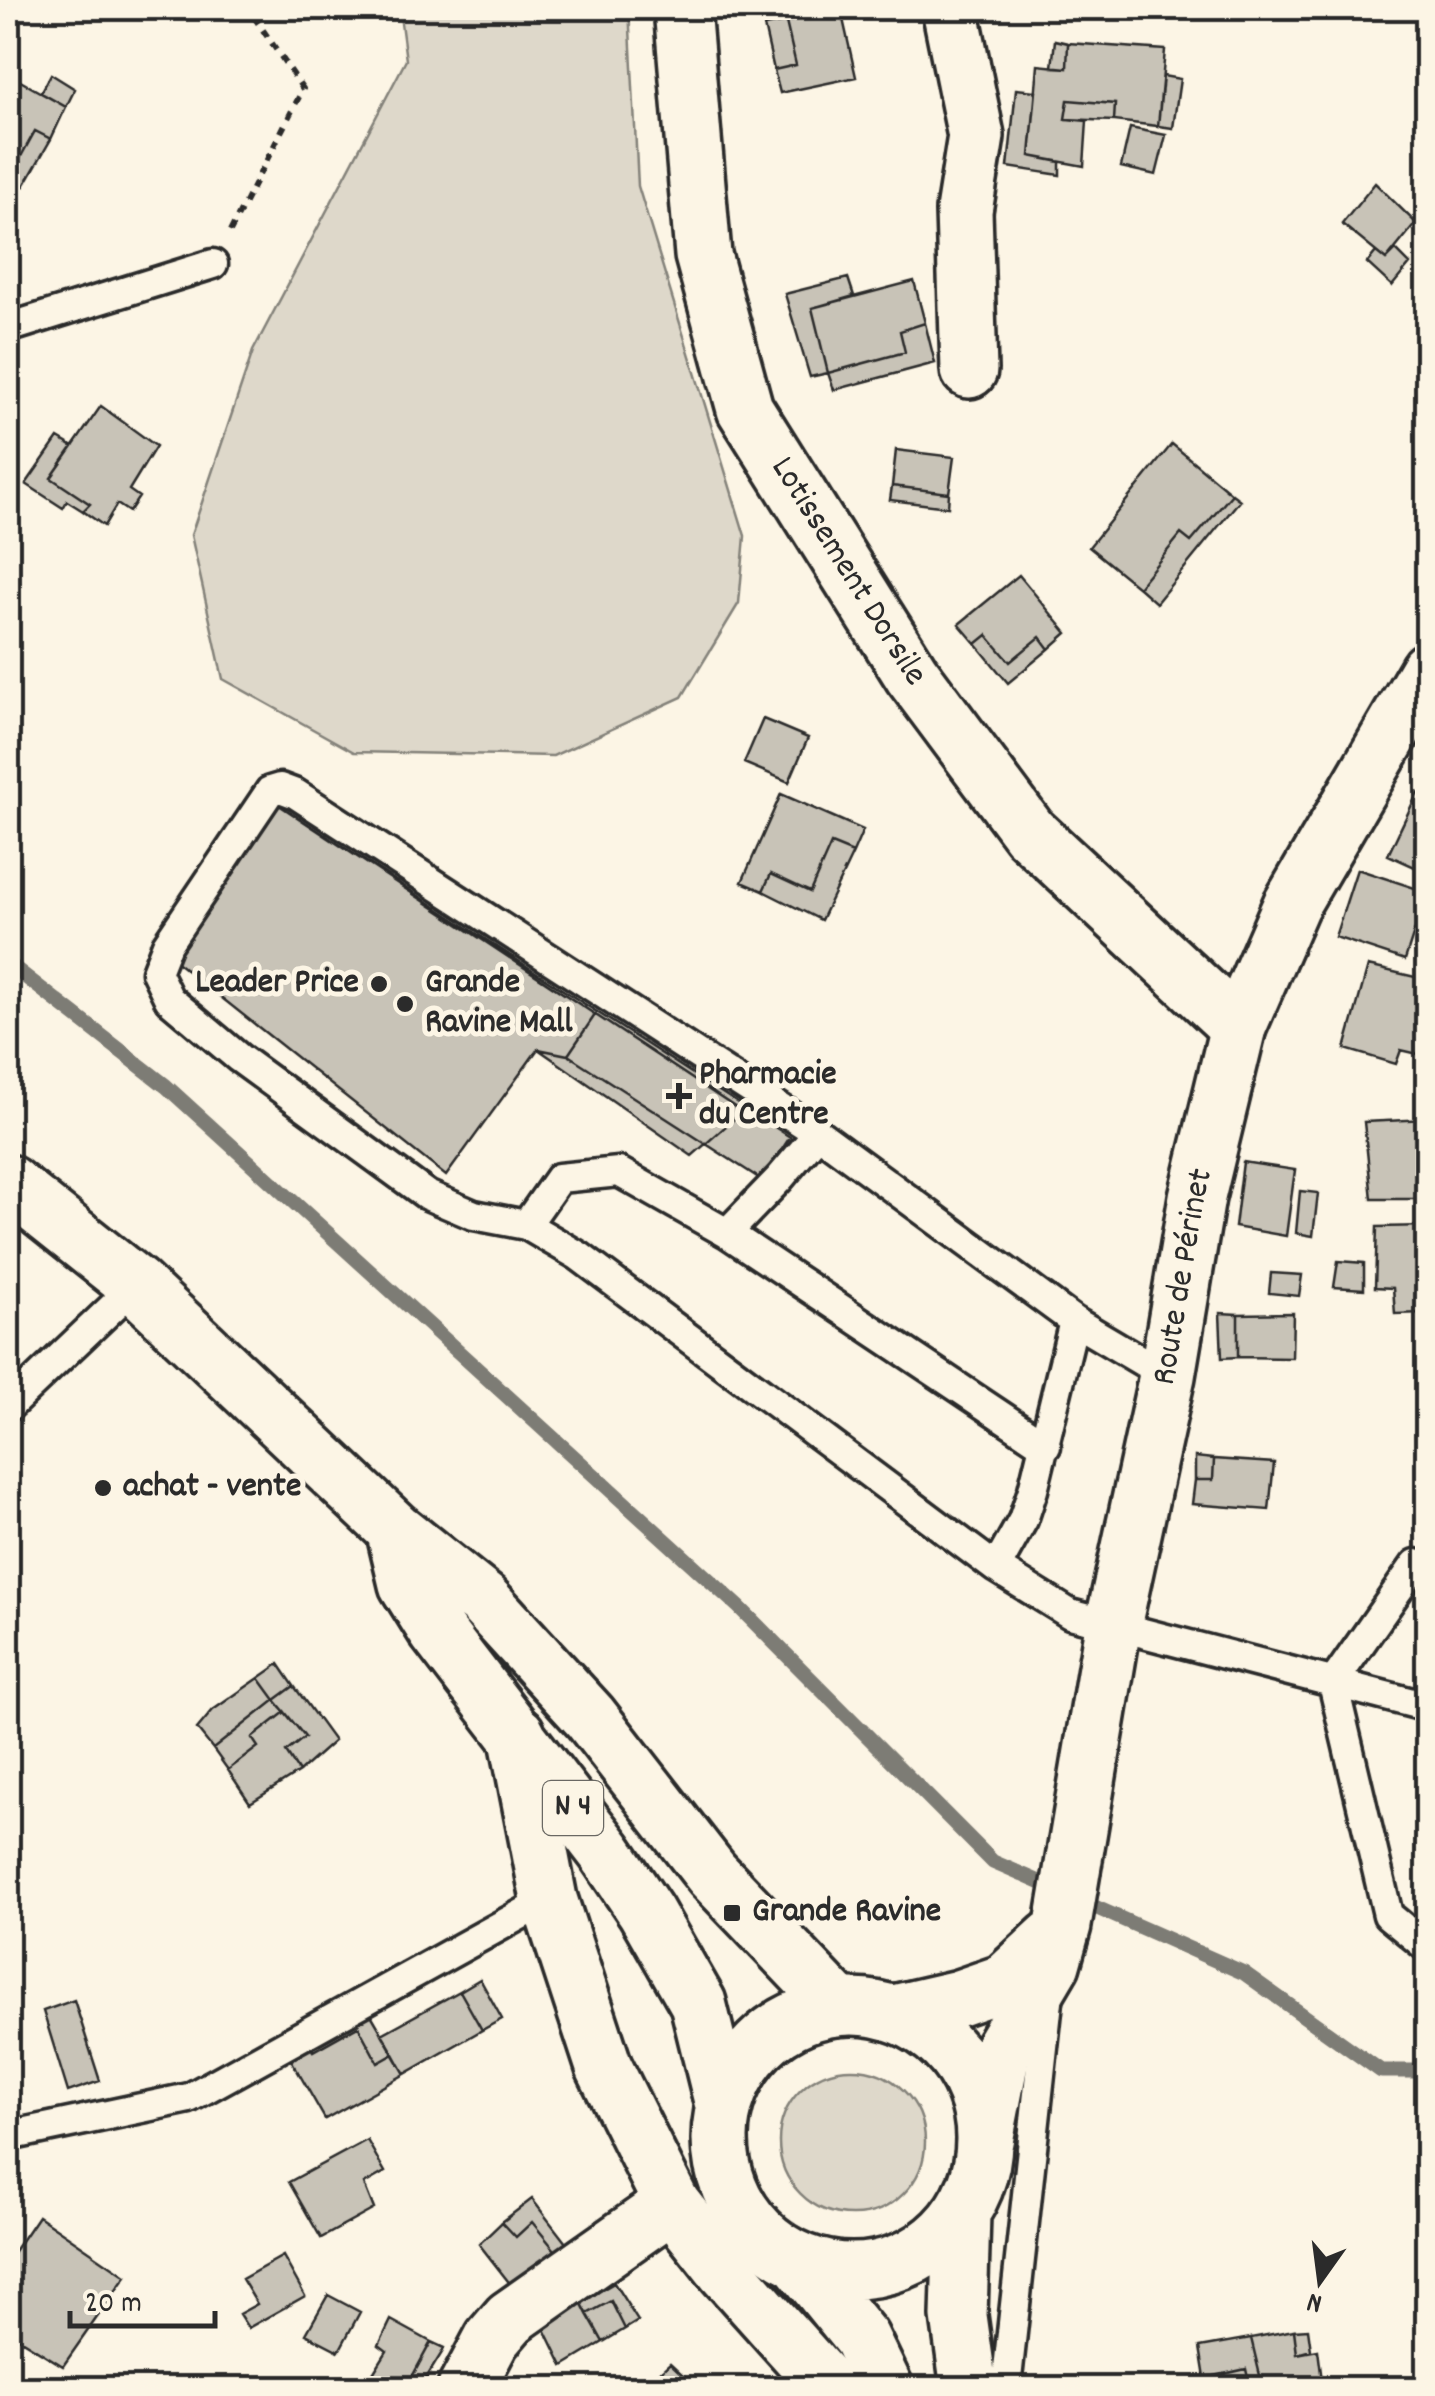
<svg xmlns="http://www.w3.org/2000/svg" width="1435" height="2396" font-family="Dekko,sans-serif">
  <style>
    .green { fill: #ded8ca; stroke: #84827a; stroke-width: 2.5 }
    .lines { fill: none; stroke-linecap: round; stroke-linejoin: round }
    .stream { stroke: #7d7b74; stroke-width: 15 }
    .building { fill: #c8c3b7; stroke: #2b2b2b; stroke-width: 2.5 }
    .lane-casing { stroke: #2b2b2b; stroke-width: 35 }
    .street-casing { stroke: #2b2b2b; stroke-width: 62 }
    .secondary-casing { stroke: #2b2b2b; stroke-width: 62 }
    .primary-casing { stroke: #2b2b2b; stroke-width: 62 }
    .path { stroke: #2b2b2b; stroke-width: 6; stroke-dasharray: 8 8; stroke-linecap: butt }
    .lane { stroke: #fcf5e5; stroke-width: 28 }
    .street { stroke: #fcf5e5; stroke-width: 55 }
    .secondary { stroke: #fcf5e5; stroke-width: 55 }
    .primary { stroke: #fcf5e5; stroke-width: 55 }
    .poi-dot { fill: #2b2b2b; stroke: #fcf5e5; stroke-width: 4 }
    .labels { text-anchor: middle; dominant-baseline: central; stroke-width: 10; stroke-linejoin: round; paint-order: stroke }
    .shield { fill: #fcf5e5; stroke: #6a6863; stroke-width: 2.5 }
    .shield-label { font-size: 32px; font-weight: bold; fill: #2b2b2b }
    .street-label { font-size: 35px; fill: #2b2b2b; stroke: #fcf5e5 }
    .poi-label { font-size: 35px; font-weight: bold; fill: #2b2b2b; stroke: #fcf5e5; text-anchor: start }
  </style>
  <rect width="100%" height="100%" fill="#fcf5e5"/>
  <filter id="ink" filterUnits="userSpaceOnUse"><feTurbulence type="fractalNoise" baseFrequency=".01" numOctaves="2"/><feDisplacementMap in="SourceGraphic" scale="20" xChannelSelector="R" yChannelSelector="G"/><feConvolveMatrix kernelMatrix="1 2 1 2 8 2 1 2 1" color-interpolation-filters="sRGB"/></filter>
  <g filter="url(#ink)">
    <path class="green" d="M399,8H629L638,186L745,536L739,603L682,697L553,756L354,752L223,679L191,535L253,351L406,60Z
      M779 2142a73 73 0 1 1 146 0a73 73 0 1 1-146 0Z"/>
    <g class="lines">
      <path class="stream" d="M8,963L166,1086L739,1607L993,1862L1058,1890
        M1079,1900L1244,1973L1381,2071H1428"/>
    </g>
    <path class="building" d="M841,10L856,77L780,93L774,70L796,65L786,22Z
      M786,22L796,65L774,70L764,26Z
      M1055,40L1068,43L1067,68L1052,67Z
      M1068,43L1165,50L1158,126L1114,121L1115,104L1068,100L1065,119L1087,121L1084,166L1030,156L1038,65L1067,68Z
      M8,74L66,107L51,139L35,131L19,160L8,154Z
      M51,74L75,89L66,107L41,93Z
      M1163,76L1180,79L1173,128L1158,126Z
      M1016,89L1036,91L1030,156L1060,162V175L1008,167Z
      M1068,100L1115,104L1114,121L1065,119Z
      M1130,128L1166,135L1156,175L1121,167Z
      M35,131L51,139L24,186L8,177V154L19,160Z
      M1375,183L1416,223L1386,260L1342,224Z
      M1396,250L1410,264L1392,286L1367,263L1376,252L1386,260Z
      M848,278L854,296L812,308L828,373L810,377L785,294Z
      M914,281L925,323L900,331L905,352L828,373L812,308Z
      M925,323L935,363L834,390L828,373L905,352L900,331Z
      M101,406L156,446L129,490L139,497L129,512L117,504L104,526L83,511L90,504L51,478Z
      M58,438L73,447L51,478L90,504L83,511L67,501L63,508L26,484Z
      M1172,444L1232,494L1191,542L1181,534L1138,587L1089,547Z
      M896,450L954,457L949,493L892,486Z
      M892,486L949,493L948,507L890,500Z
      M1232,494L1240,500L1156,603L1138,587L1181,534L1191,542Z
      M1019,575L1067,633L1049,649L1040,637L1010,662L987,635L976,644L959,624Z
      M987,635L1010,662L1040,637L1049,649L1008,683L976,644Z
      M763,719L808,738L789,782L744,763Z
      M1418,792L1428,797V873L1388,855Z
      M781,794L863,830L853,853L831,844L810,892L771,874L763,891L742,882Z
      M276,803L597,1012L568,1055L538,1049L446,1176L174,960Z
      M276,803L742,1112L692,1156L538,1049L446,1176L174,960Z
      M831,844L853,853L821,920L763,891L771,874L810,892Z
      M1357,869L1427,892L1405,960L1335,937Z
      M1368,966L1428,980V1014L1418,1054L1401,1050L1396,1064L1345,1049Z
      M597,1012L790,1137L762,1180L568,1055Z
      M1428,1119V1199H1372L1364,1122Z
      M1243,1162L1295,1170L1286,1236L1235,1227Z
      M1300,1191L1318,1193L1313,1236L1296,1233Z
      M1428,1226V1328H1425L1424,1313L1395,1314L1393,1288L1375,1287L1377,1227Z
      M1338,1261L1364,1263V1289L1334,1287Z
      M1271,1273L1302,1275L1299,1296L1269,1293Z
      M1220,1313L1238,1314V1357L1222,1358Z
      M1293,1313L1292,1358L1238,1357V1314Z
      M1195,1457L1214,1459L1213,1480H1195Z
      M1214,1459L1274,1463L1269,1510L1192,1504L1195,1480H1213Z
      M279,1664L294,1686L275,1700L259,1678Z
      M259,1678L275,1700L213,1749L197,1729L213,1710Z
      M294,1686L334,1741L299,1772L286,1752L305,1737L275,1700Z
      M275,1700L285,1712L252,1738L258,1747L228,1770L213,1749Z
      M285,1712L305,1737L286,1752L299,1772L250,1803L228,1770L258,1747L252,1738Z
      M480,1979L502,2019L482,2030L460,1991Z
      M460,1991L482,2030L405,2074L382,2034Z
      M74,2000L100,2081L68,2092L43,2011Z
      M369,2011L394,2054L378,2063L358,2026L313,2051L309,2045Z
      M358,2026L378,2063L394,2054L405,2074L325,2119L289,2056L309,2045L313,2051Z
      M367,2140L385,2172L364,2184L374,2209L321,2238L289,2182Z
      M532,2199L569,2247L559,2255L532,2222L516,2237L502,2222Z
      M38,2216L126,2276L63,2366L8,2332V2260Z
      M502,2222L516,2237L532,2222L559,2255L515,2290L479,2244Z
      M283,2256L305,2296L248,2328L239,2314L257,2304L242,2279Z
      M614,2283L638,2321L625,2329L611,2301L587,2314L581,2302Z
      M328,2295L360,2312L339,2351L306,2334Z
      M611,2301L625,2329L603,2342L587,2314Z
      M581,2302L603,2342L563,2366L543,2325Z
      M391,2320L431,2342L406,2388H364L387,2351L379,2345Z
      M1308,2329L1311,2350L1297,2354L1294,2330Z
      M1294,2330L1297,2354L1318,2350L1323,2388H1263L1251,2338Z
      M1251,2338L1263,2388H1250L1246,2369L1205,2378L1200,2347Z
      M431,2342L444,2348L443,2351L420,2388H406Z
      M670,2363L697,2388H677L672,2383L667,2388H643Z
      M1246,2369L1250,2388H1227L1225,2374Z"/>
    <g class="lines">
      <g class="lane-casing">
        <path id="lane" d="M8,328L213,264
          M526,1225L474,1215L427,1195L239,1058L169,999L156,972L167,944L270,791L280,788L296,794L818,1133
          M727,1233L1046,1446
          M1167,1376L1074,1321L818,1133L780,1178L727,1233L619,1172L559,1178L526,1225L579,1256L996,1568L1070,1614L1428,1707
          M8,1407L136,1285
          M1416,1564L1333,1683L1388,1915L1428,1948
          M996,1568L1023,1520L1033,1490L1074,1321
          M8,2136L189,2098L549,1899
          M1006,2388L1049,1992"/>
      </g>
      <g class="street-casing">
        <g id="street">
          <path id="s1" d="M682,8L703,255L745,409L912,675L1029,832L1238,1027"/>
          <path d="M950,8L976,136L964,211L969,370"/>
          <path d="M517,1734L549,1899L604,2067L672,2204L725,2271L830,2388"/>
          <path d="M466,2388L492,2339L510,2318L672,2204"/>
        </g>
      </g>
      <g class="secondary-casing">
        <g id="secondary">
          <path d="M894,2013L959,1998L1005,1982L1051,1939"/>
          <path id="s2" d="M985,2141L1003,2047L1052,1964L1063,1925L1113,1626L1167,1376L1197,1197L1238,1027L1291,905L1428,670"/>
        </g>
      </g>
      <g class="primary-casing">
        <path id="primary" d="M8,1183L136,1285L394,1529L483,1600L590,1717L712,1874L839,2007
          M394,1529L407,1584L437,1632L605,1851L646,1912L698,2003L723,2105
          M720 2139a132 132 0 1 1 264 0a132 132 0 1 1-264 0Z
          M962,2214L959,2316L969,2388
          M797,2259L861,2338L885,2388"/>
      </g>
      <path class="path" d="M230,232L303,89L248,8"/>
      <use href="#lane" class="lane"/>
      <use href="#street" class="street"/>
      <use href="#secondary" class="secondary"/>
      <use href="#primary" class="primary"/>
    </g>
  </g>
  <g class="poi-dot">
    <circle cx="379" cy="984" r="10"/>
    <circle cx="405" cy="1004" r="10"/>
    <path d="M674 1081h10v10h10v10h-10v10h-10v-10h-10v-10h10z"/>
    <circle cx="103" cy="1488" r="10"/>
    <rect x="722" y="1903" width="20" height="20" rx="5"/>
  </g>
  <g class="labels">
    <rect class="shield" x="543" y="1781" width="60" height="54" rx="8"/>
    <g class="shield-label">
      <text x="573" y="1808">N 4</text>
    </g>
    <g class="street-label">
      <text stroke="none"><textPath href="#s1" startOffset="600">Lotissement Dorsile</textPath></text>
      <text stroke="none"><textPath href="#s2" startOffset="892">Route de Périnet</textPath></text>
    </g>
    <g class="poi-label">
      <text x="359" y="984" text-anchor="end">Leader Price</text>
      <text x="425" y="984">Grande<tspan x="425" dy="40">Ravine Mall</tspan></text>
      <text x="699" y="1076">Pharmacie<tspan x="699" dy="40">du Centre</tspan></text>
      <text x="123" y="1488">achat - vente</text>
      <text x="752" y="1913">Grande Ravine</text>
    </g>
  </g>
  <rect width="1435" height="2396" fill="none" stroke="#fcf5e5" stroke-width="40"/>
  <rect x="20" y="20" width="1395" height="2356" fill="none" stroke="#2b2b2b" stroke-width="4" filter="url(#ink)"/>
  <g transform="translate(1320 2281) rotate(194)" stroke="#fcf5e5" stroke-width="8" paint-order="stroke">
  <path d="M0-8L18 38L0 25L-18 38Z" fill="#2b2b2b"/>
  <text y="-15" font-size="28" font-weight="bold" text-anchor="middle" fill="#2b2b2b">N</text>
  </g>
  <path d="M70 2311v15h145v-15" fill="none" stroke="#2b2b2b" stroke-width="5"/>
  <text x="85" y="2311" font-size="30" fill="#2b2b2b" stroke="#fcf5e5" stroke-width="8" paint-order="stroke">20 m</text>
</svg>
